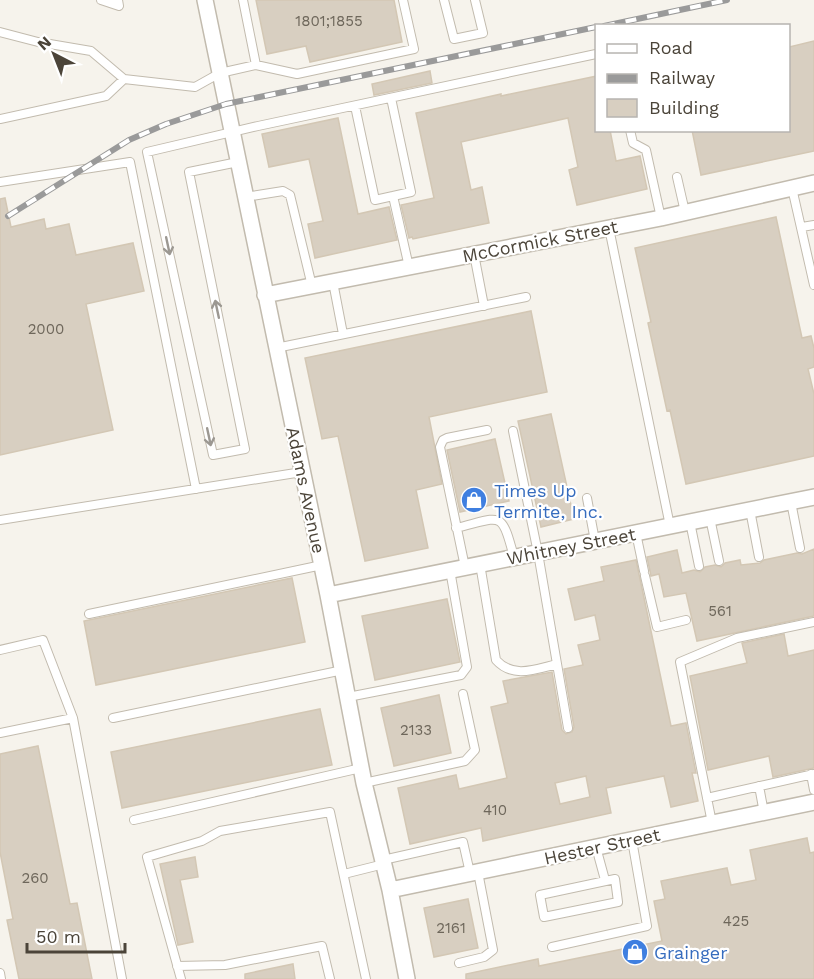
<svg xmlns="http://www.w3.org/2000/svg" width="814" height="979" font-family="'Work Sans',sans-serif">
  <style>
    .building { fill: #d8cfc1; stroke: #d3c7b4; stroke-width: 1.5; fill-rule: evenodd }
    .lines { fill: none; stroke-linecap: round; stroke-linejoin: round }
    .service-casing { stroke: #c2bbae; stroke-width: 10 }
    .minor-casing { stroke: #c2bbae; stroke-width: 18 }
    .service { stroke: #fff; stroke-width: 8 }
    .minor { stroke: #fff; stroke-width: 15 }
    .rail-casing { stroke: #9a9a9a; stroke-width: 6 }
    .rail { stroke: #fff; stroke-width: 4; stroke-dasharray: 11; stroke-linecap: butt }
    .oneway { stroke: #9c9892 }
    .labels { text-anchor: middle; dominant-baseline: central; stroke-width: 4.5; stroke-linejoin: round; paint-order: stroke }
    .number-label { font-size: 15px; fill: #6e675b }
    .street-label { font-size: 18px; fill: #4b4439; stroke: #fff }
    .shop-label { font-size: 18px; fill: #366cbe; stroke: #fff; text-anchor: start }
  </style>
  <rect width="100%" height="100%" fill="#f6f3ec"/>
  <path class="building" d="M256,0H394L402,42L310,62L306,46L267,54Z
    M814,41V151L701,175L692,130H789V47Z
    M430,71L432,83L374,95L372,84Z
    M597,76V130H610L616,161L640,156L647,189L577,205L569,170L578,167L568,118L461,142L471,190L482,187L489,223L413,239L412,237L409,238L401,205L434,198L416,113L501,94V96Z
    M338,118L358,214L389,207L397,240L315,258L308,224L323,221L309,159L269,167L262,134Z
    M5,198L11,227L44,219L46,229L69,224L76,255L133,243L144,291L86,304L113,430L0,455V199Z
    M776,217L802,338L811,336L814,348V367L808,369L814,394V456L686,484L670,410L667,411L648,323L651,322L635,248Z
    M531,311L547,392L429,417L442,484L416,490L428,548L365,561L338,436L322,439L305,358Z
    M551,414L574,519L541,527L518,421Z
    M495,439L509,501L460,512L447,450Z
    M814,549V616L697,641L686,593L664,597L659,574L651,576L647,557L677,550L682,573L694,570L700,572L705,567L715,565L721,567L725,563L740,560L741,565L760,563L764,560L797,553L802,554Z
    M636,560L671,726L686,723L696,773H692L698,801L671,807L664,776L606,788L611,813L483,841L481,828L410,844L398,788L456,775L459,789L507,778L491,707L508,703L503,681L552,672L562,730L566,734L572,732L574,727L564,669L583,665L578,645L600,640L595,615L575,620L568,589L604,581L601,567ZM586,776L590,797L560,804L555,783Z
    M292,578L305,642L96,685L84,621Z
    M447,599L460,662L375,680L362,616Z
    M784,634L788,656L814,650V768L773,777L769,756L708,770L690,676L747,663L742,643Z
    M439,695L451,753L394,766L381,708Z
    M320,709L332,765L122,808L111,752Z
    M38,746L70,904L77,903L92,979H19L7,920L13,919L0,852V754Z
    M807,838L810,853L814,852V979H466V974L538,959L539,966L662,941L654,901L665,899L661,881L727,868L731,885L756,880L750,850Z
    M195,857L198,877L180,880L193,942L178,945L160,864Z
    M468,899L478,948L434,957L424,908Z
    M293,964L295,979H245V974Z"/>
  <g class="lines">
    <g class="service-casing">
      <path id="service" d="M101,0L119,6L118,0
        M444,0L454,39L483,33L475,0
        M0,32L38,42L91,51L124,79L195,87L220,73L256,65L243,0
        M256,65L297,74L414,49L403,0
        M355,106L375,200L411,192L391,98
        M0,119L106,96L124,79
        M630,130L633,143L646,150L661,218
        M238,162L189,172L245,449L213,455L147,152L258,126L596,54
        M677,177L685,212
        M0,182L130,162L196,489
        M792,188L814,285
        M393,196L409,267
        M245,197L283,191L290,195L312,286
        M802,227L814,225
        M609,228L670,526
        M474,254L484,306
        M333,282L343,334
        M276,348L526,297
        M513,431L538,553L568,728
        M587,498L595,541
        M791,502L800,548
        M750,510L759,557
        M710,518L719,561
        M0,520L302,472
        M690,522L699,566
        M456,528C502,517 501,509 514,557
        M636,533L644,571
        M480,564L496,660C513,679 536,669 557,664
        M465,567L440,447L443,440L447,438L487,430
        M645,576L657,627L686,620
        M89,614L322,565
        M0,650L43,640L73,718
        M348,697L461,675L467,667L450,570
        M113,718L343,670
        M0,733L73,718L122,979
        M811,774L814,790
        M364,783L465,761L475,750L463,694
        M759,786L764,813
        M707,798L814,774
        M134,820L361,768
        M712,823L680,662L737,638L814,622
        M596,847L605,880
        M383,860L463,842L470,873
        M344,874L384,864
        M615,879L618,902L544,917L540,895Z
        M552,947L647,926L632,840
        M459,963L484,957L493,950L478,872
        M177,966L225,965L322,946L330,979
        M0,973L1,979
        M181,979L147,857L202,841L220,831L330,812L366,979"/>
    </g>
    <g class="minor-casing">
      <path id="minor" d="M205,0L328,595L364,783L390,890L407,979
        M265,295L661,218L814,183
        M328,595L814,497
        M390,890L814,802"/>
    </g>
    <use href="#service" class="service"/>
    <use href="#minor" class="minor"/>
    <g class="rail-casing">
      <path id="rail" d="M604,26L727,0
        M8,216L129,140L166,124L226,104L596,27"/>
    </g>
    <use href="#rail" class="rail"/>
  </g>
  <defs><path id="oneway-shaft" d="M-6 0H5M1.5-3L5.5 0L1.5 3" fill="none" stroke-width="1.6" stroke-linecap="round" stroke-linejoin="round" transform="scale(1.5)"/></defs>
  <g class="oneway">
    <use href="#oneway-shaft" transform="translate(168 246) rotate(78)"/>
    <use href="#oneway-shaft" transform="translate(217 309) rotate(-102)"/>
    <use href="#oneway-shaft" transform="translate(209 437) rotate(78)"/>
  </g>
  <defs>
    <g id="shop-disc" transform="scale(1.35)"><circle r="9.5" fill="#3f7fe0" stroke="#fff"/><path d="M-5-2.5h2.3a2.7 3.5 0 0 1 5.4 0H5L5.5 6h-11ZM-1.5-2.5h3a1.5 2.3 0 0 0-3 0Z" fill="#fff"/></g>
  </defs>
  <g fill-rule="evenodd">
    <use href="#shop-disc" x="474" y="500"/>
    <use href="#shop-disc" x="635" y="952"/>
  </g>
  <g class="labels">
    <g class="number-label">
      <text x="329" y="21">1801;1855</text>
      <text x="46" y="329">2000</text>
      <text x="720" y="611">561</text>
      <text x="416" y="730">2133</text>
      <text x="495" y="810">410</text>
      <text x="35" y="878">260</text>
      <text x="736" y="921">425</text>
      <text x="451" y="928">2161</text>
    </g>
    <g class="street-label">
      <text transform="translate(540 241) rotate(-11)">McCormick Street</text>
      <text transform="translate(306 490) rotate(78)">Adams Avenue</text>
      <text transform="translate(571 546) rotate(-11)">Whitney Street</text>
      <text transform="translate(602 846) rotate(-12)">Hester Street</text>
    </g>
    <g class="shop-label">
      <text x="494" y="490">Times Up<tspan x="494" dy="21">Termite, Inc.</tspan></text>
      <text x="654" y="952">Grainger</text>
    </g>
  </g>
  <rect x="595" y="24" width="195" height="108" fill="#ffffff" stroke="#b7b4b0" stroke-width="1.5"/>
  <rect x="607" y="44" width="30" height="9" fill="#ffffff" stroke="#b7b4b0" stroke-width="1.5"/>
  <text x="649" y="54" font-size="18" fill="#4b4439">Road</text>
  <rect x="607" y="74" width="30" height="9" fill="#9a9a9a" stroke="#b7b4b0" stroke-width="1.5"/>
  <text x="649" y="84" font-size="18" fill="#4b4439">Railway</text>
  <rect x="607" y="99" width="30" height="18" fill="#d8cfc1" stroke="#b7b4b0" stroke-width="1.5"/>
  <text x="649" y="114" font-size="18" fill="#4b4439">Building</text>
  <g transform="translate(54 54) rotate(318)" stroke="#ffffff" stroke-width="4.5" paint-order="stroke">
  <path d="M0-4.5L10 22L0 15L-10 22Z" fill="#4b4439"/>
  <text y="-9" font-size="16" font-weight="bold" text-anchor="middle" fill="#4b4439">N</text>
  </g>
  <path d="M27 943v9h98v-9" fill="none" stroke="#4b4439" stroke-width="3"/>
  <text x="36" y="943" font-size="18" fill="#4b4439" stroke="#ffffff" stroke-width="4.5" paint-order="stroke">50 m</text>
</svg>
